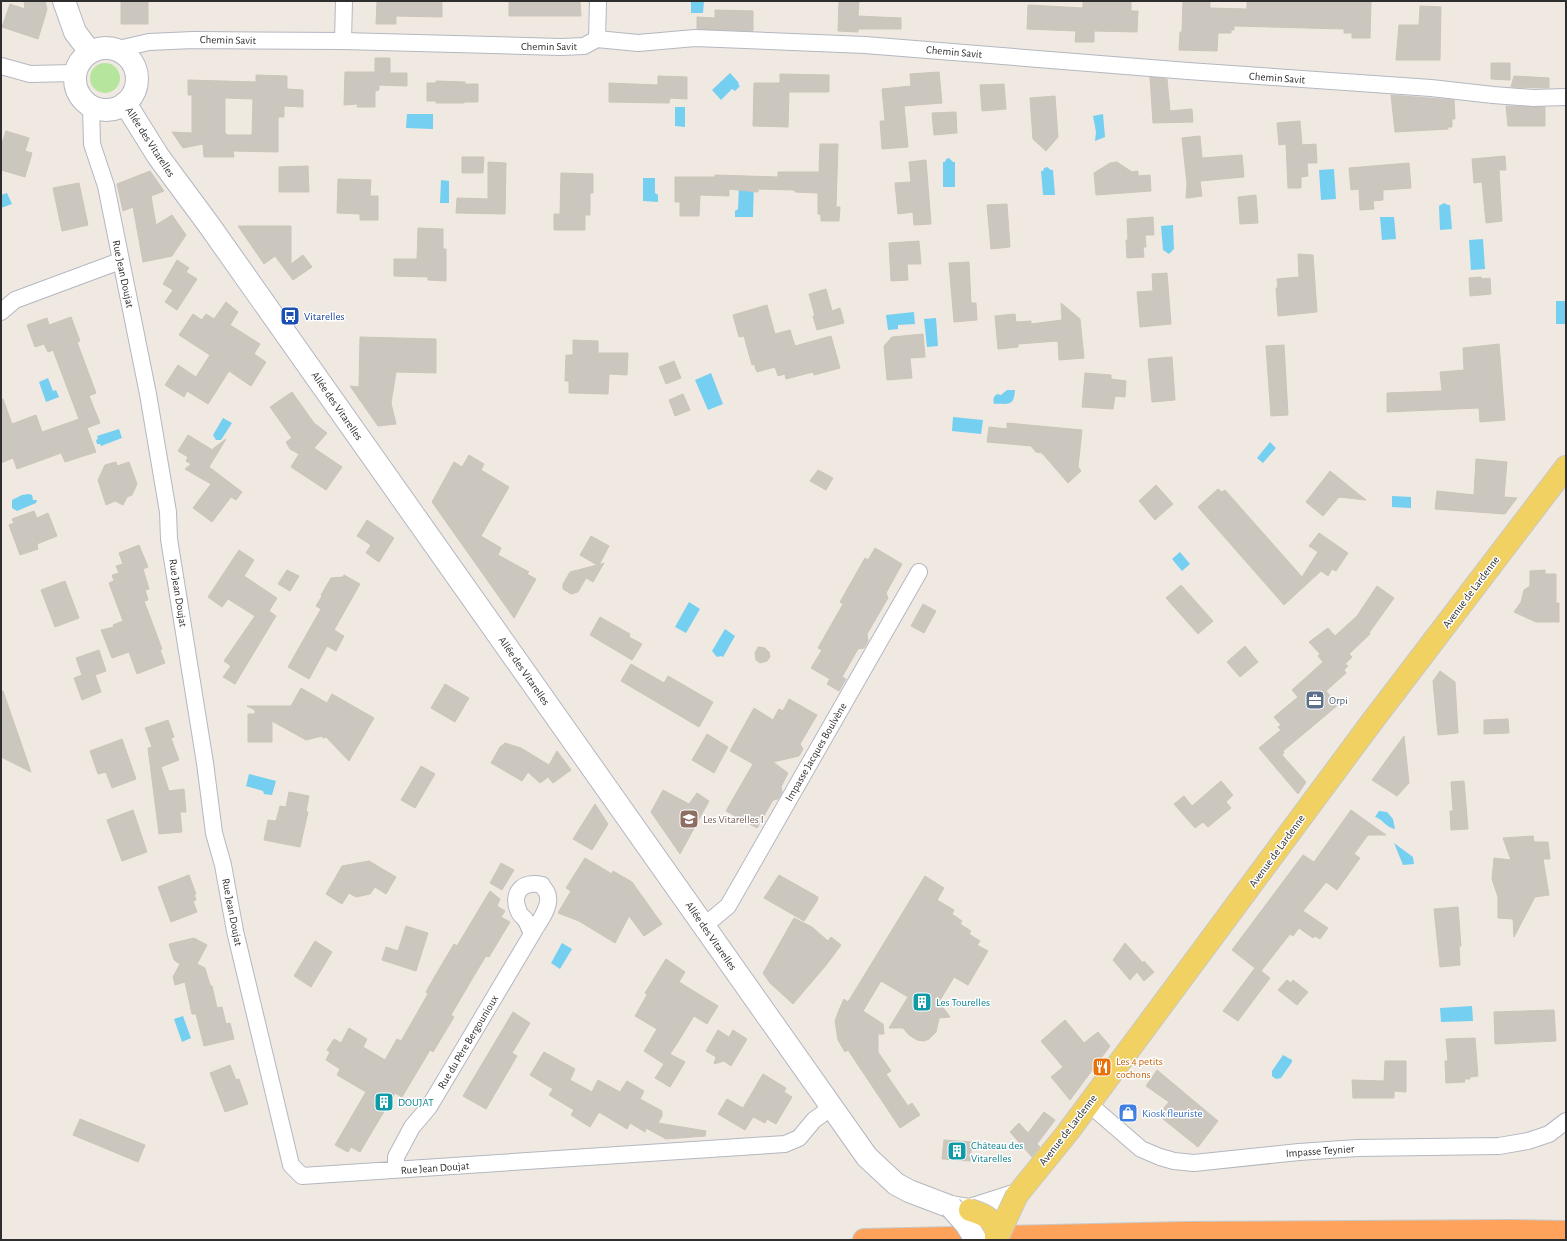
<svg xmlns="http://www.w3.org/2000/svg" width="1567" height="1241" font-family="'Alegreya Sans',sans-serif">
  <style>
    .green { fill: #b6e59e }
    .water { fill: #75cff0 }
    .building { fill: #cbc7bf; stroke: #cbc5ba; fill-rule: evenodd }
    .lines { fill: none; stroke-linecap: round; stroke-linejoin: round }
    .minor-casing { stroke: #b4b7c1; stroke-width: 18 }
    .secondary-casing { stroke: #b4b7c1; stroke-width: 24 }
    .primary-casing { stroke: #c9c9c9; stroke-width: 24 }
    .motorway-casing { stroke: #c9c9c9; stroke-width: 24 }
    .minor { stroke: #fff; stroke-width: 16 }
    .secondary { stroke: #fff; stroke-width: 22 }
    .primary { stroke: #f2d163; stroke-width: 22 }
    .motorway { stroke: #ffa35c; stroke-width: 22 }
    .secondary-bridge-casing { stroke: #b4b7c1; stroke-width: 24; stroke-linecap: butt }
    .primary-bridge-casing { stroke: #c9c9c9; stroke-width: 24; stroke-linecap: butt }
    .secondary-bridge { stroke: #fff; stroke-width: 22 }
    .primary-bridge { stroke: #f2d163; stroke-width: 22 }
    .labels { text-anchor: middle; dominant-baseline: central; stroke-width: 3; stroke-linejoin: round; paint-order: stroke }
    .street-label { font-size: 11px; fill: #2e2e2e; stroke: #fff }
    .transit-label { font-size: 11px; fill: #164399; stroke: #fff; text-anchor: start }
    .service-label { font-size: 11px; fill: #4e5e75; stroke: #fff; text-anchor: start }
    .education-label { font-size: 11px; fill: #785e54; stroke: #fff; text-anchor: start }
    .culture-label { font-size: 11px; fill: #0d838f; stroke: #fff; text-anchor: start }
    .food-label { font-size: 11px; fill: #c56008; stroke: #fff; text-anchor: start }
    .shop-label { font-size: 11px; fill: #366cbe; stroke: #fff; text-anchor: start }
  </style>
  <rect width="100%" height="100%" fill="#efe9e1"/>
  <path class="green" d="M90 78a15 15 0 1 1 30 0a15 15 0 1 1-30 0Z"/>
  <path class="water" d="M691,1H704L703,13H691Z
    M730,73L739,83L738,84L740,86L735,91L732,89L721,100L712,90Z
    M675,107H685V127L675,126Z
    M407,114H433V129L406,128Z
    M1103,114L1105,137L1095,141L1096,132L1093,116Z
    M949,158L953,162H955V187H943V162H945L946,159Z
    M1047,167L1051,170H1053L1055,195H1043L1041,171H1043L1044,168Z
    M1334,169L1336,199L1321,200L1319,170Z
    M643,178H655V193L658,195V202L643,201Z
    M441,180L449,181V203H440Z
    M739,183H754L753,217H735V211L738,209Z
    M7,193L12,204L1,208V195Z
    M1444,203L1448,205H1450L1452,229L1440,230L1439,206Z
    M1380,217H1394L1396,239L1382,240Z
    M1173,225L1174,249L1169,254L1163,250L1161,226Z
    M1483,239L1485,269L1471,270L1469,240Z
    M1556,301H1566V324H1556Z
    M914,312L915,324L898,325V329L888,330L886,315Z
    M936,318L938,346L927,347L924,319Z
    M711,373L723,404L708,410L695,380Z
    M48,378L53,391L56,390L59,397L46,402L39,382Z
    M1007,390H1015C1014,408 1007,403 994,404C993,399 993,397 997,394L1001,395Z
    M953,417L983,420L981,434L952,431Z
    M223,418L232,423L221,440H216L213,435Z
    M119,429L122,438L101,446L100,444H97L96,440L98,439L97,436Z
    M1270,442L1276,448L1263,463L1257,458Z
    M29,494L32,495L33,500H37L36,503L17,511L12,508V500L22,495Z
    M1392,496L1411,497V508L1392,507Z
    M1180,552L1190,564L1182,571L1172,559Z
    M689,602L700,609L686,633L675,627Z
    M725,629L735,636L723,657L721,656L717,657L712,651Z
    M249,774L276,781L272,795L264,794L263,791L246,786Z
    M1379,811L1387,812L1393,819L1395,829C1385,827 1384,820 1375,817Z
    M1394,843L1413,857L1414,864L1403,865Z
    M562,943L572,949L560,969L551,963Z
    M1472,1006L1473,1021L1441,1022L1440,1008Z
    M183,1016L191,1038L182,1042L174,1019Z
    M1283,1055L1292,1060V1062L1281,1078L1276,1079L1272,1076V1071Z"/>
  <path class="building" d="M24,1H45L47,9L45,16L38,39L2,27L10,4L25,9Z
    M121,1H148V24H121Z
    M377,1H442V17L396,16V24H376Z
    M509,1H580L581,16H509Z
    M839,1H859L858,16L901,18V29H858V32L838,31Z
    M1083,1H1131V11H1138L1137,32L1094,31V42H1075L1076,31L1027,29L1028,5L1083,8Z
    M1183,1H1210V8L1247,9V1H1371L1370,38H1352V33H1344V29L1234,26V30H1231V33H1218L1217,51L1179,50L1180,32H1182Z
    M1420,6L1441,7L1440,60H1396L1399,25H1419Z
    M715,10L753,11V31L697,29V17L715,18Z
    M375,58H390V73H407V86L379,85V90L375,91V107H357L358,104L344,105L345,72H375Z
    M1491,63H1510V80L1491,79Z
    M939,72L942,103L904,106L908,147L882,149L880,121H885L882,89L911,86L910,74Z
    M780,74L829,75V92H789L788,127L753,126L754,83H780Z
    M256,75L287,76V89L303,90V107L284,106V117H278V152L233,151L234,157H204L203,144L183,148L172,132L192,133V95H188V80L256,82ZM225,98L253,99L252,135H227V134H225Z
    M658,76L687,77V99L670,98L669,103L609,102V83L658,85Z
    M1514,76L1549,78V88L1511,87Z
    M1150,77L1167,79L1170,111L1192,109L1193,122L1153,123Z
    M436,81L465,82V84H478V102H465L464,103H436V101H427V83H436Z
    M1004,84L1006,109L982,111L980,85Z
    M1391,95L1454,100L1455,119H1452V127H1448V129L1395,132Z
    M1055,96L1058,137L1046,151L1033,139L1030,98Z
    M1506,106L1545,107V126H1508Z
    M956,112L957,133L934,135L932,113Z
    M1300,121L1302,145L1316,144L1317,163H1307L1308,176L1301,177V188H1288L1286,144L1279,145L1277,123Z
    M6,131L29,138L25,151L32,153L25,177L1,170V147Z
    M1200,136L1202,158L1242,155L1244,177L1200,181L1202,196L1188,198H1186L1187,184L1182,138Z
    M820,144H838L836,207H840L839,221H821V215L818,214V193L795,192V190L758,189V192L729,189V196L700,195L699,216H680V202H675V177H715V175L778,177V172H819Z
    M1505,156L1506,170H1499L1502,221L1486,223L1482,182L1474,183L1472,159Z
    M462,157H484L483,173H462Z
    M926,160L931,224L914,225L913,212L898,214L895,183L911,182L909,162Z
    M488,162L506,163L505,214L456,213L457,198L488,199Z
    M1117,162L1132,172L1138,171V176L1150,175L1151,191L1096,195L1094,173L1110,163Z
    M1409,163L1411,188L1383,190V200L1373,201L1374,209L1360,210L1359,189L1351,190L1349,168Z
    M308,166L309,192H279V167Z
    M150,171L164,191L151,196L156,225L172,215L186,235L172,256L143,262L133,207L123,211L117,184Z
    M561,173L593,174V193H590V215H585V230H554V214H560Z
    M338,179L371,180L370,196H378V220H360V214L337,213Z
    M79,183L88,225L62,231L53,188Z
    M1256,195L1258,223L1240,224L1238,197Z
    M1007,204L1010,247L991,249L987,205Z
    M1153,217L1154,235H1145L1146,247H1143L1144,257L1127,258L1126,240H1128L1127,219Z
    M238,226H291V264L303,255L312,267L293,280L275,256L264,264Z
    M418,228L443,229V249H446V281L428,280V277L394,276V259H417Z
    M919,241L921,264H907L908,280L891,281L889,243Z
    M1298,254L1313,255L1317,312L1278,316L1276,288H1278L1277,279L1299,277Z
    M177,260L189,268L186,272L197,279L177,310L165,302L173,290L163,284Z
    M969,262L971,303H976L977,320L954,322L949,263Z
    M1167,273L1171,324L1140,327L1137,292L1153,291L1152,274Z
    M1481,277L1482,279L1490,278L1491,294L1470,296L1469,278Z
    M826,289L832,311L840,308L844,323L817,330L813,316H815L809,294Z
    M226,302L238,312L230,325L260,344L254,354L266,362L251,386L229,371L208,404L187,391L184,397L165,385L178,365L196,377L210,355L179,335L193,314L202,320L206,314L214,319Z
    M1061,303L1080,319L1084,358L1059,360L1058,341L1018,344V347L998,349L995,316L1015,314L1016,322L1031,321V324L1062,320Z
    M767,305L775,334L790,330L795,346L831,336L840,368L814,375L813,372L786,379L785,374L778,376L775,367L757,372L754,364L752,365L744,336L739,337L733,315Z
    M71,317L80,341L77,342L96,393L89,396L100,423L87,428L96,452L65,462L61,453L17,469L13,458L1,463V399H3L12,424L36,415L42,432L79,419L53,350L48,352L44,344L35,347L27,325L47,318L49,325Z
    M923,334L925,357L910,358L912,378L887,380L884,346L892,337Z
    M360,337L436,339V373L396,372L391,403L396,424L378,426L350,386L359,387Z
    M573,340L598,341V353H628L627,375L609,374L608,394L569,393V381H565L566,355H573Z
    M1499,344L1505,420L1480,422L1479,408L1387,412V393L1442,391L1440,372L1464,370L1463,348Z
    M1284,345L1288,415L1271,416L1266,346Z
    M1172,357L1175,400L1152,402L1148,359Z
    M674,361L681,378L666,384L659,367Z
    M1085,373L1111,375V379L1126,381L1125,397L1115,396L1113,409L1082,407Z
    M292,392L314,423L327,433L314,448L342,467L326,490L291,467L299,454L290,449L286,442L292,438L270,407Z
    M683,394L690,410L675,416L669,400Z
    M1007,423L1082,430L1078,467L1081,471L1068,483L1042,453L1036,452L1031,446L987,442L989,427L1007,429Z
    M188,435L211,449L210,451L226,439L209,467L242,492L236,500L231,497L212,522L193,508L211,484L185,469L191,464L186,461L188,457L178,451Z
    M469,455L484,464L481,470L509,487L481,536L501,548L498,555L529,572L527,574L536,579L514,618L432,502L454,462L462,467Z
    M1476,459L1507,462L1504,497L1517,498L1505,514L1435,509L1437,491L1474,495Z
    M116,462L117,466L129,462L137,484L132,495L127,497L123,505L115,501L106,505L98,480L105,465Z
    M818,470L833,478L826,490L810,481Z
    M1330,471L1366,500L1339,497L1323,516L1306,502Z
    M1156,485L1173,504L1155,520L1139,501Z
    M1218,489L1222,492L1225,490L1302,577L1318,552L1309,546L1319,533L1348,553L1336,571L1332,569L1328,576L1321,571L1284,605L1198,507Z
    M34,511L37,518L48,513L57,536L37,544L38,549L20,555L9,525L14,523L12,519Z
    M367,520L394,538L379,562L366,553L371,545L357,536Z
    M591,536L609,546L599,565L604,563L593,582L586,578L578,592L571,594L563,589V584L570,572L597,565L580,555Z
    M139,545L148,567L143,569L149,589L145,590L148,600L144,601L162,649L160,650L165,663L137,674L129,652L112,658L101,630L114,627L113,625L123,621L109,583L114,581L112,575L119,573L116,566L123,564L119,553Z
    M875,548L902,564L886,593L888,598L867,634L868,641L864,648L858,649L842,677L846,679L839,691L827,684L830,679L811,668L822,650L818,648L843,604L840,602L865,558L868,560Z
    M239,550L254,560L244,576L277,598L269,611L276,616L235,684L223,677L231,666L224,661L255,616L228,599L222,607L208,597Z
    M287,570L299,576L290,591L278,584Z
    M1545,570V574H1556V603H1559V622H1536L1514,612L1521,602L1524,590L1530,586V571Z
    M344,575L360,584L334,630L344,636L336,651L327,646L309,679L288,667L321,609L316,606L322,596L321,595L331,578L343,577Z
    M65,581L79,618L55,627L41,590Z
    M1181,585L1213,621L1198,634L1166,598Z
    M1377,586L1394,598L1369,633L1370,634L1349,654L1352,657L1345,664L1348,666L1344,670L1346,673L1326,691L1338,705L1283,751L1284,753L1282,755L1306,782L1298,794L1259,748L1281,730L1278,727L1281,725L1274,717L1298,697L1292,690L1323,662L1318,656L1320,654L1309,642L1328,628L1335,636L1357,616Z
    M923,604L936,611L924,633L911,626Z
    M600,617L630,634L629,637L642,644L632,660L590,635Z
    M1245,646L1258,662L1240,677L1227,662Z
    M758,647L765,648L769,652L770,657L767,661L760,663L756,660L755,653Z
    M99,650L106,671L95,675L101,692L82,700L74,678L82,675L76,658Z
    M631,664L664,683L668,676L713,702L699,727L621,681Z
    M1440,671L1455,682L1458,733L1438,735L1433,681Z
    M445,684L469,698L455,722L431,708Z
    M301,688L327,703L332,694L374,718L349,761L326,737L323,738L322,736L306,740L272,721V742H248V714H255V710L247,706H291Z
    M1,691H3L31,772L1,757Z
    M789,699L817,715L800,744L803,749L799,756L773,762L788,773L781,787L782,792L778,799L773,800L757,828L726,811L753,764L730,751L754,708L773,720L779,709L783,711Z
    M1508,719L1509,733L1484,734V720Z
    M168,720L174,737L171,738L179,760L161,767L169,791L184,789L186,812H180L182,832L159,834L148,748L152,747L145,728Z
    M707,734L728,747L714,773L692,760Z
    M1404,736L1409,783L1397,796L1372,780Z
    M122,739L136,779L112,788L106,772L98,774L90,751Z
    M505,743L521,748L549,765L557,751L571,770L553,783L548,777L540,783L528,772L522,781L491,763L500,747Z
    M421,766L435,774L415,808L401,800Z
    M1221,781L1233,795L1226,802L1231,808L1208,827L1203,822L1195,828L1174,804L1184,796L1192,806Z
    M1464,781L1468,829L1451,830L1450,811H1453L1451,782Z
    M663,790L689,804L697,793L709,801L680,854L651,812Z
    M289,792L309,796L306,811L308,812L300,847L264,840L268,820L276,821L280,806L286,807Z
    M595,804L608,824L592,850L573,839Z
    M133,810L147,852L122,861L107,820Z
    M1351,810L1386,835H1368L1354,854L1360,858L1337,890L1326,882L1303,911L1328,928L1320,939L1315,936L1313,938L1299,928L1293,936L1290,934L1261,971L1270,978L1238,1021L1223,1011L1255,968L1232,950L1303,855L1314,862Z
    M1533,836L1534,842H1548L1550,859H1543L1549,895L1535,897L1514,937L1513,919L1498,918V897L1492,879L1494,858L1511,860L1503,838Z
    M585,858L612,874L613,871L632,882L662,924L644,936L629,916L615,943L579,921L558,913L571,891L566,888Z
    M369,861L396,877L386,894L375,887L370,894L356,897L349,893L342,904L326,894L342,866Z
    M501,863L514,870L502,890L490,883Z
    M189,875L196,894H194L196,900L193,901L197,912L171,922L158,887Z
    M779,875L818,897L817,901L804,921L764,898Z
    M925,876L944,888L937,900L954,910L952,914L962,921L960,924L971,931L969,934L980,941L977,945L988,951L968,985L954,977L939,1002L950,1017L939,1018L936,1032L929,1039L924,1041L917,1040L909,1035L903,1028H889L908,997L881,981L863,1011L883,1024L884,1034H878V1052L891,1071L886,1074L908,1106L912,1103L920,1115L900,1128L848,1050L845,1052L838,1040L835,1021L839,1010L844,999L848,1002Z
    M490,891L500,899L497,906L505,911L501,917L510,922L489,957L486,956L475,974L451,1015L454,1017L433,1052L430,1050L402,1097L395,1093L360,1152L351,1147L348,1152L335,1145L366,1092L337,1075L340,1069L326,1060L330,1052L327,1050L334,1039L341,1043L349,1028L367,1039L363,1047L385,1060L397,1039L401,1041L428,994L426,992L435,976L454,944L457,946Z
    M1458,907L1461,946H1459L1460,965L1440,967L1434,909Z
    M794,918L812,927L828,941L831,937L841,945L827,964L793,1004L770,983L763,973Z
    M406,926L428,933L416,971L382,960L386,947L398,951Z
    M194,938L207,945L197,964L205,968L210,985L212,986L217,1008L222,1007L226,1024L230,1023L234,1039L204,1046L196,1014H192L185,982L175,985L173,977L180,964L174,960L169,944Z
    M315,941L332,952L311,987L294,976Z
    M1125,943L1143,963L1144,961L1154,972L1144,981L1137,972L1130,980L1113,960Z
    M666,959L685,972L679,982L718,1006L707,1024L694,1016L678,1042L670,1054L685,1062L670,1087L655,1078L664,1064L644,1051L657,1029L635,1016L647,995L645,993Z
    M1287,980L1291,983L1293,980L1308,992L1297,1005L1278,990Z
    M1554,1010L1556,1041L1495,1044L1494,1012Z
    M513,1012L530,1023L512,1053L517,1056L486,1109L463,1096Z
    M1065,1020L1084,1043L1098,1032L1110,1046L1070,1100L1051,1077L1063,1067L1041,1041Z
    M718,1030L729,1037L733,1030L747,1039L731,1066L724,1061L714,1064L716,1057L706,1051Z
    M1475,1038L1478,1076L1470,1077V1079H1464L1465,1082L1446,1083L1445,1061H1448L1446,1039Z
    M544,1052L575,1069L570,1080L592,1092L598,1080L620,1092L627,1081L644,1091L640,1099L662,1111V1116L658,1123L706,1131L705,1136L666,1139L646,1128L645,1132L630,1123L627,1129L599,1112L590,1127L571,1115L574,1110L549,1095L553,1089L530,1075Z
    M1385,1061H1406V1092L1394,1091V1098H1353L1352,1080L1384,1081Z
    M230,1065L236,1080L239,1079L248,1104L225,1112L210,1073Z
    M1157,1070L1218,1121L1198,1147L1158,1115L1169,1102L1146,1086Z
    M763,1074L786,1088L784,1092L792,1097L776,1124L767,1119L765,1123L753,1117L745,1130L718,1114L727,1099L743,1108Z
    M1044,1112L1055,1120L1037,1144L1040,1147L1032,1157L1010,1132L1019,1123L1028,1133Z
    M80,1119L145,1145L138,1162L73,1135Z
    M944,1140L972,1142L970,1161L942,1159Z"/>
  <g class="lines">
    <g class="minor-casing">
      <path id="minor" d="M597,39L598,1
        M343,41L344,1
        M114,50L149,42L193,40L343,41L561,47L584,46L597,39L638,43L695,38L865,45L1188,71L1431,88L1493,95L1533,98L1566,97
        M1,66L30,74L75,73
        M91,106L92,144L106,186L148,394L168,512L169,539L205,763L214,833L223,865L235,931L291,1165L302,1176L785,1144L799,1138L814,1120L832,1107
        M1,312L15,300L120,261
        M704,926L728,906L919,572
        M1089,1104L1141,1149L1160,1157L1174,1161L1194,1163L1299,1152L1357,1148L1499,1146L1528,1141L1549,1134L1566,1121
        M396,1170V1157L412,1127L429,1107L532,934C537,924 553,906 547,893C546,890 543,888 542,885C523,880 510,893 519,912C520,915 523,917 525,919C528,924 530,929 532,934"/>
    </g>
    <g class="secondary-casing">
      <path id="secondary" d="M64,1L75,32L90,52
        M75 79a31 31 0 1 1 62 0a31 31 0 1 1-62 0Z
        M125,103L158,156L209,225L867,1157L896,1184L909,1191L951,1207L970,1210L1017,1195"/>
    </g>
    <g class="primary-casing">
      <path id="primary" d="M1017,1195L1068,1132L1371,723L1566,467"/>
    </g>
    <g class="motorway-casing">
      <path id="motorway" d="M864,1240L1183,1233L1510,1231L1566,1232"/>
    </g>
    <use href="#minor" class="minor"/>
    <use href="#secondary" class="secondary"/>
    <use href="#primary" class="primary"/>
    <use href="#motorway" class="motorway"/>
    <g class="secondary-bridge-casing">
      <path id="secondary-bridge" d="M951,1207L966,1224L976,1240"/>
    </g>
    <g class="primary-bridge-casing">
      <path id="primary-bridge" d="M970,1210C987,1215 997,1220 996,1240
        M996,1240L1017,1195"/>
    </g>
    <use href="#secondary-bridge" class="secondary-bridge"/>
    <use href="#primary-bridge" class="primary-bridge"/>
  </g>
  <defs>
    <g id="bus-square" transform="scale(1)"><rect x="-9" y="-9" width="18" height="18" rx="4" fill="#1a4fb4" stroke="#fff"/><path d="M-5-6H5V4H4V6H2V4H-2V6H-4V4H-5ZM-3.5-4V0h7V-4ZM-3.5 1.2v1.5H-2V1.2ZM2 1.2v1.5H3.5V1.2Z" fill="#fff"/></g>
    <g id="office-square" transform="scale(1)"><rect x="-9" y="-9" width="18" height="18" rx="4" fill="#5c6f8a" stroke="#fff"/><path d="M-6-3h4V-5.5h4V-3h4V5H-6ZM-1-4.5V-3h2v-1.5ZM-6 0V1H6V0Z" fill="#fff"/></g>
    <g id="school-square" transform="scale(1)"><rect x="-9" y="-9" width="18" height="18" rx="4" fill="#8d6e63" stroke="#fff"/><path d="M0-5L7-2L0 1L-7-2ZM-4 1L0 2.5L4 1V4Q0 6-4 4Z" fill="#fff"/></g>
    <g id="building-square" transform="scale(1)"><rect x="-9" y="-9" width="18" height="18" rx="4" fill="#0f9aa8" stroke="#fff"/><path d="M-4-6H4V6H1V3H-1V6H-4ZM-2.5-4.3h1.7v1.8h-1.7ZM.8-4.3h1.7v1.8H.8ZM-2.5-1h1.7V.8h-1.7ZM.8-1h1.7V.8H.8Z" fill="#fff"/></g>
    <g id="restaurant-square" transform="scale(1)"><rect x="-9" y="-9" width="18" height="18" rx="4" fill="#e8710a" stroke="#fff"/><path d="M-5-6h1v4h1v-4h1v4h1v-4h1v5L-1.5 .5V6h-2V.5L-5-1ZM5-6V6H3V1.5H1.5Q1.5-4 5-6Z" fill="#fff"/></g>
    <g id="shop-square" transform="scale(1)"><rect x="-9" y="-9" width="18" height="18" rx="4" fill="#3f7fe0" stroke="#fff"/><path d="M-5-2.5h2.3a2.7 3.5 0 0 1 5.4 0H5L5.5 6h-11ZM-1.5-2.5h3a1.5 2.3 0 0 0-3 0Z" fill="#fff"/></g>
  </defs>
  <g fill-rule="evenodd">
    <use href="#bus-square" x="290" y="316"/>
    <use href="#office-square" x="1315" y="700"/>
    <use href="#school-square" x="689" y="819"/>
    <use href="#building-square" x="922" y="1002"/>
    <use href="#restaurant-square" x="1102" y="1067"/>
    <use href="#building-square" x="384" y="1102"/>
    <use href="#shop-square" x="1128" y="1113"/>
    <use href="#building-square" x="957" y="1151"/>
  </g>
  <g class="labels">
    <g class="street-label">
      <text transform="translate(228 40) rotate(1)">Chemin Savit</text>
      <text x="549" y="46">Chemin Savit</text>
      <text transform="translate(954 52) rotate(5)">Chemin Savit</text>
      <text transform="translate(1277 78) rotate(4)">Chemin Savit</text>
      <text transform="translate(150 142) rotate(57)">Allée des Vitarelles</text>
      <text transform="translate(123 274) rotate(78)">Rue Jean Doujat</text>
      <text transform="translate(337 406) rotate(55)">Allée des Vitarelles</text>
      <text transform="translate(1471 592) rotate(-53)">Avenue de Lardenne</text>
      <text transform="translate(178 593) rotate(81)">Rue Jean Doujat</text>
      <text transform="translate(524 671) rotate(55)">Allée des Vitarelles</text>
      <text transform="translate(816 752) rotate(-60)">Impasse Jacques Boulvène</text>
      <text transform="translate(1277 851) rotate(-54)">Avenue de Lardenne</text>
      <text transform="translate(232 912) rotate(79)">Rue Jean Doujat</text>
      <text transform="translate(711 936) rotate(55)">Allée des Vitarelles</text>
      <text transform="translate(468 1042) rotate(-59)">Rue du Père Bergounioux</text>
      <text transform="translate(1068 1130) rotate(-52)">Avenue de Lardenne</text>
      <text transform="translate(1320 1151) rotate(-4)">Impasse Teynier</text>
      <text transform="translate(435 1168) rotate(-4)">Rue Jean Doujat</text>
    </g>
    <g class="transit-label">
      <text x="304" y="316">Vitarelles</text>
    </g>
    <g class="service-label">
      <text x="1329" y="700">Orpi</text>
    </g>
    <g class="education-label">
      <text x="703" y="819">Les Vitarelles I</text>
    </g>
    <g class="culture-label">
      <text x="936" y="1002">Les Tourelles</text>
      <text x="398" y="1102">DOUJAT</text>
      <text x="971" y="1145">Château des<tspan x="971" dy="13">Vitarelles</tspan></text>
    </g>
    <g class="food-label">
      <text x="1116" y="1061">Les 4 petits<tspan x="1116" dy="13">cochons</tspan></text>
    </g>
    <g class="shop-label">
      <text x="1142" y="1113">Kiosk fleuriste</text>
    </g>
  </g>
  <rect width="1567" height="1241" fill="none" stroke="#2e2e2e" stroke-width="4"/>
</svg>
